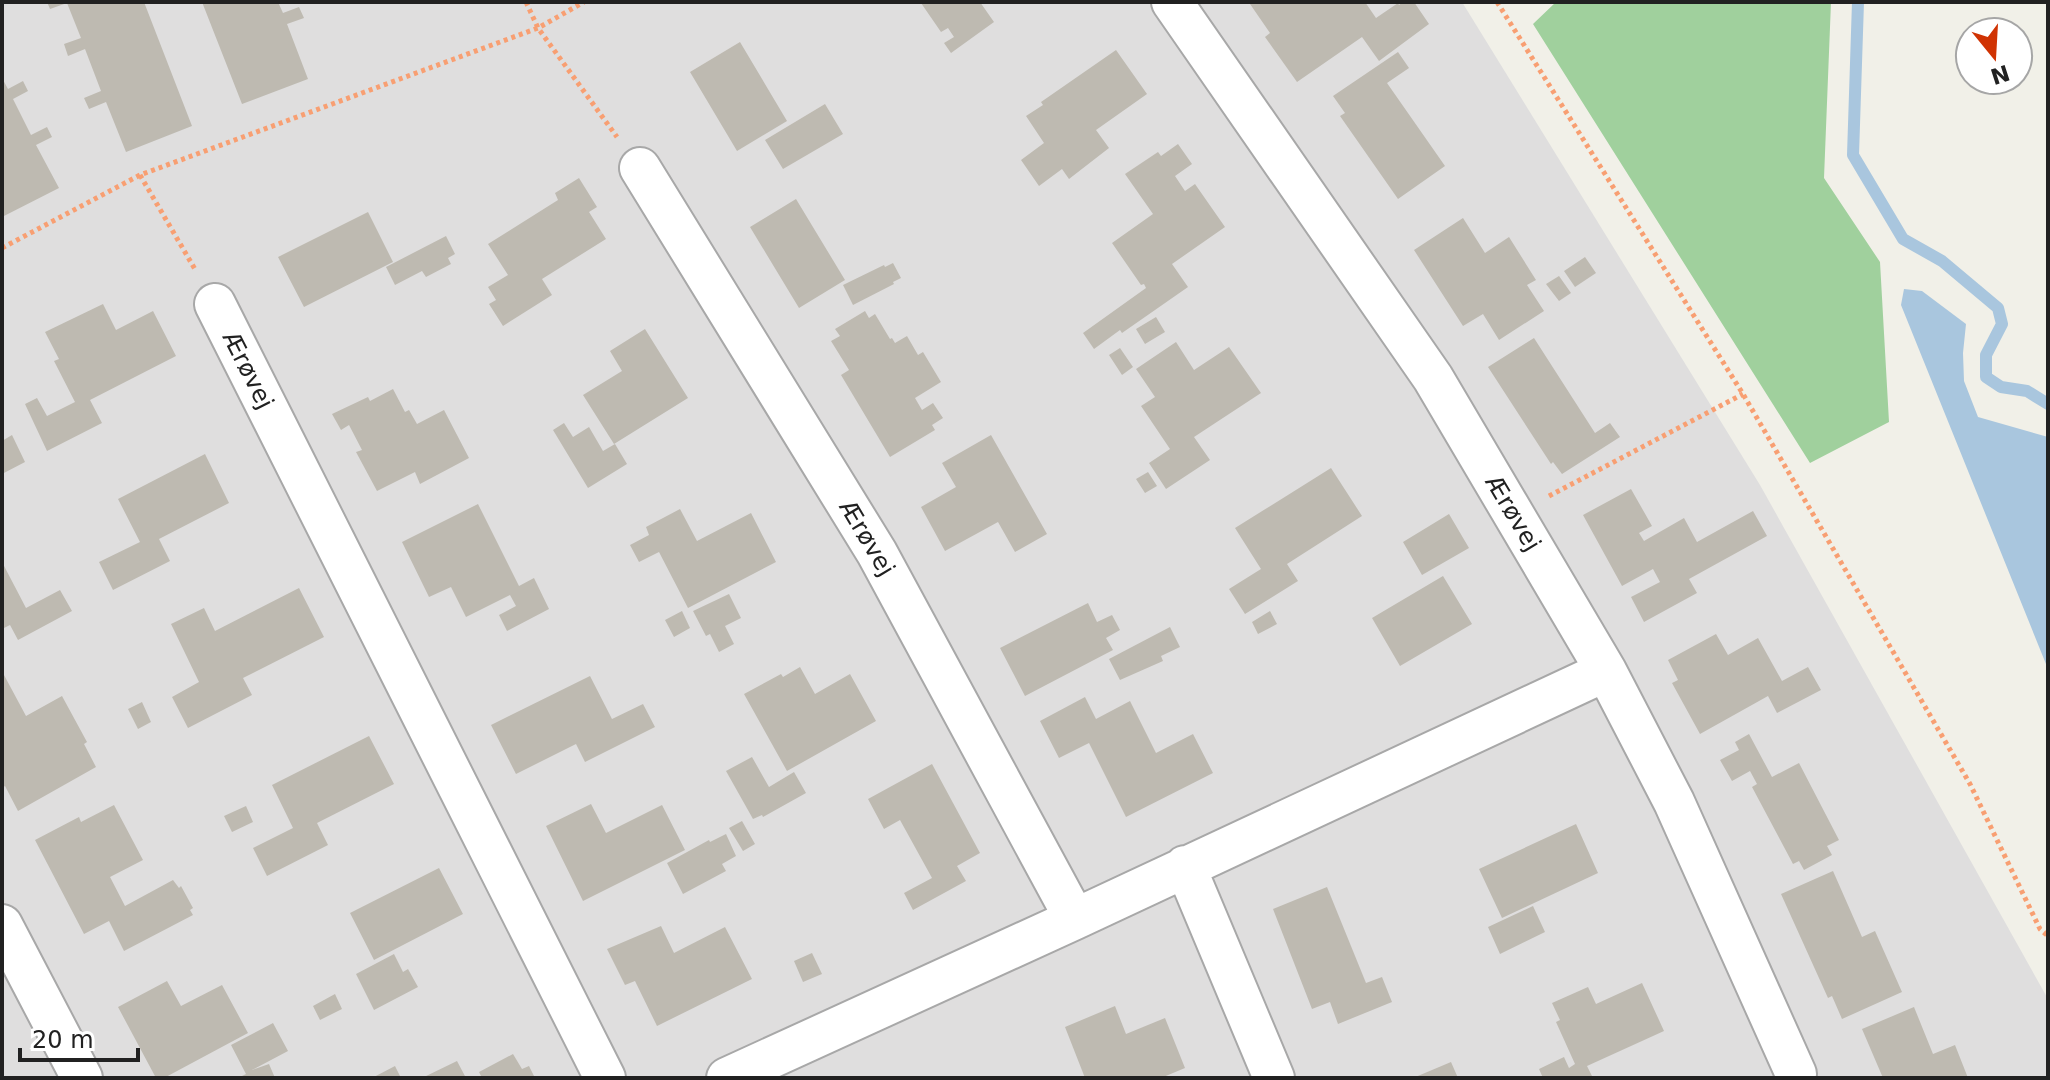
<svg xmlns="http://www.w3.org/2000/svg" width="2050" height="1080" font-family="'DejaVu Sans',sans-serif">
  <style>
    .residential { fill: #dfdede }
    .forest { fill: #a0d09d }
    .water { fill: #a9c6de }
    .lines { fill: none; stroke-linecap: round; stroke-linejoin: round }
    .stream { stroke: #a9c6de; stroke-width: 12 }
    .building { fill: #bebab1 }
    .minor-casing { stroke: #a8a8a8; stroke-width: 44 }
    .path { stroke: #f89f72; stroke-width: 5; stroke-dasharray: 4 4; stroke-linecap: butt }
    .minor { stroke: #fff; stroke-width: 40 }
    .labels { text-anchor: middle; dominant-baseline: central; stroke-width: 7; stroke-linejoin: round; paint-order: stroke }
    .street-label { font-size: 24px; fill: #212121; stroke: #fff }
  </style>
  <rect width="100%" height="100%" fill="#f1f0e8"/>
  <path class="residential" d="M2,2H1462L1760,485L2048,999V1078H2Z"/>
  <path class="forest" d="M1556,2H1831L1824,178L1880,262L1889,422L1810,463L1533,24Z"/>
  <path class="water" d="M1904,289L1922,291L1966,324L1963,353L1964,381L1978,417L2048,437V669L1901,305Z"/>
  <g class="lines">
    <path class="stream" d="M1858,2L1853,155L1903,239L1942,261L1998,308L2002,324L1986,355V377L2001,387L2027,391L2048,404"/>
  </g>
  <path class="building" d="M47,2H144L192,126L126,152L106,102L89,109L84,98L101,91L85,49L68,56L64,44L81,38L67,3L50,9Z
    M202,2H278L283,13L299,7L304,18L287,24L308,79L242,104Z
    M923,2H980L994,22L951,53L944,43L954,37L948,28L941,32L921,3Z
    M1253,2H1365L1376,18L1398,3L1399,5L1403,2H1414L1429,24L1379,61L1362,37L1297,82L1265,37L1270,33L1250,4Z
    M740,42L787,121L737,151L690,72Z
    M1116,50L1147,94L1096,130L1109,148L1069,179L1062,169L1039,186L1021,160L1044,143L1026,116L1043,105L1041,102Z
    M1398,52L1409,68L1387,83L1445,166L1398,199L1340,116L1345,113L1333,96Z
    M2,78L8,89L23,81L28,91L13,99L31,135L47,127L52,137L36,145L59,188L2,217Z
    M825,104L843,134L783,169L765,140Z
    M1178,144L1192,164L1175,176L1185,191L1195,184L1225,227L1172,264L1188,287L1122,333L1120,330L1094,349L1083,333L1146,288L1144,284L1141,285L1112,243L1153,214L1125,174L1158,152L1161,156Z
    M579,178L597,207L589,212L606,239L542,279L552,295L503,326L489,304L496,300L488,287L508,275L488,244L558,200L555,193Z
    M796,199L845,280L799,308L750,227Z
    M368,212L393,262L304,307L278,257Z
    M1463,218L1485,253L1509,237L1536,280L1527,285L1544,311L1499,340L1483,314L1463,326L1414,250Z
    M446,236L455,254L448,258L451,264L426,277L422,271L395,285L386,267Z
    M1585,257L1596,273L1575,287L1564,271Z
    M893,263L901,278L893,282L894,284L853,305L843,285L884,265L885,267Z
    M1559,276L1571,293L1559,301L1546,284Z
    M103,304L116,330L153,311L176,356L90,400L102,423L47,451L25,404L37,398L47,416L75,402L54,361L59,359L45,332Z
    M865,311L869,318L875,314L890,339L892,338L895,343L907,336L918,355L923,352L941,382L915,398L922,410L933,403L943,418L932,425L935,430L890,457L841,375L849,370L831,341L840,336L835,329Z
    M1156,317L1165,332L1145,344L1136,329Z
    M645,329L688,398L614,444L583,395L622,371L610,351Z
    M1534,338L1595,433L1610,423L1620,437L1562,474L1553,462L1551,464L1488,367Z
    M1176,342L1194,370L1229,347L1261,393L1194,437L1210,460L1166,489L1149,463L1170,449L1141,406L1155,397L1136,369Z
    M1120,348L1133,367L1122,375L1109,355Z
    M393,389L405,412L409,410L417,424L444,410L469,458L420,484L415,472L377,491L356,452L362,450L349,425L341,430L332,414L368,397L370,401Z
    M564,423L573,437L589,427L603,451L615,444L627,464L588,488L553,430Z
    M12,435L25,462L2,474V441Z
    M991,435L1047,534L1015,552L998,522L945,551L921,507L956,487L942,463Z
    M205,454L229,503L159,539L170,561L113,590L99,562L140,542L118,499Z
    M1331,468L1362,516L1287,564L1298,581L1245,614L1229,589L1261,569L1235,528Z
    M1148,472L1157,486L1145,493L1136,479Z
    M1631,489L1652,526L1639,533L1644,541L1684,518L1697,542L1753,511L1767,536L1689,579L1697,593L1644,622L1631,597L1660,582L1653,569L1622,586L1583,515Z
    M478,504L519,586L534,578L549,609L507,631L499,615L516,606L510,595L466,617L451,587L429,597L402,542Z
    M680,509L697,541L751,513L776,562L688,608L659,552L639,562L630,545L649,535L646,527Z
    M1449,514L1469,548L1422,575L1403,542Z
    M2,562L26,608L60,590L72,611L18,640L10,625L2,629Z
    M1443,576L1472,624L1400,666L1372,618Z
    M299,588L324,637L243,678L252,695L188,728L172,697L199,682L171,624L204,608L215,631Z
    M729,594L741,618L725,626L734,644L719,652L710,634L706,636L693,611Z
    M1088,603L1097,622L1112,615L1120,630L1106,638L1113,650L1025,696L1000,648Z
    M682,611L690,628L674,637L665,620Z
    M1270,611L1277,624L1258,634L1252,622Z
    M1170,627L1180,647L1161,656L1163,661L1120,680L1109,659Z
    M1716,634L1728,655L1758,638L1782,681L1808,667L1821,690L1777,713L1768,696L1700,734L1672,683L1678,680L1668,660Z
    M800,667L815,694L850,674L876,721L787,771L744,694L781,674L783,677Z
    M4,675L26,716L62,696L87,742L84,744L96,767L18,811L5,786L2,788V676Z
    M590,676L612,719L643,704L655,727L585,762L576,744L516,774L491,725Z
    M1085,697L1096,719L1130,701L1156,753L1193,734L1213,773L1126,817L1089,743L1059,758L1040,721Z
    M142,702L151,722L138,729L128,709Z
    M1749,734L1772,777L1799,763L1839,840L1827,846L1832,855L1804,870L1799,861L1793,864L1752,787L1757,784L1750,771L1732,781L1720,760L1739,750L1735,742Z
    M369,736L394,784L317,823L328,845L267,876L253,848L293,828L272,785Z
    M752,757L769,787L794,772L806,793L763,817L762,815L753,819L726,771Z
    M932,764L980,853L957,866L966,881L913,910L904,893L932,878L900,820L884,829L868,799Z
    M591,804L606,833L662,805L685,850L583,901L546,826Z
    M114,805L143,860L110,877L125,906L173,880L179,888L181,886L193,908L190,910L193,915L124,951L109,921L84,934L35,840L79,817L81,822Z
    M246,806L253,822L232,832L224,816Z
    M742,821L755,844L743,851L729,828Z
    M1576,824L1598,873L1502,918L1479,869Z
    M726,834L736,856L722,864L726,871L683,894L667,863L709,840L710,842Z
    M439,868L463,914L374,960L350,913Z
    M1833,871L1862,937L1875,931L1902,992L1842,1019L1832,996L1828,998L1781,894Z
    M1327,887L1366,983L1382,977L1392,1002L1338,1024L1330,1002L1312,1009L1273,909Z
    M1533,906L1545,932L1500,954L1488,927Z
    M661,926L674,953L725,927L752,979L657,1026L635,981L625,985L607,949Z
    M812,953L822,974L803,982L794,961Z
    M394,954L403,972L408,969L418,987L374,1010L356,974Z
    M167,981L181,1006L222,985L248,1033L164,1078H156L118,1007Z
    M1642,983L1664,1031L1587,1066L1593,1078H1543L1539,1069L1564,1057L1569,1068L1575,1064L1556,1022L1560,1020L1552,1003L1588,987L1596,1004Z
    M335,994L342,1009L320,1020L313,1006Z
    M1115,1006L1126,1034L1165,1018L1185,1068L1161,1078H1085L1065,1027Z
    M1914,1007L1933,1054L1955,1045L1968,1078H1883L1862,1029Z
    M273,1023L288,1051L252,1070L269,1064L275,1078H238L246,1074L231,1045Z
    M513,1054L522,1069L529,1066L535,1078H482L479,1072Z
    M457,1061L466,1078H422Z
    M1451,1062L1458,1078H1413Z
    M395,1066L401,1078H372Z"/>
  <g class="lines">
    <g class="minor-casing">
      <path id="minor" d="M1172,2L1433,378L1606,671L1674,802L1796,1074
        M640,168L877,553L1075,919
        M215,304L605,1078
        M1185,866L1274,1078
        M2,925L82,1078
        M727,1078L1075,919L1606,671"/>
    </g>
    <path class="path" d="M526,2L538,28L617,137
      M1497,2L1743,394L1970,784L2040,929L2048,936
      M140,175L196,271
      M2,248L140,175L538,28L584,2
      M1549,496L1743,394"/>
    <use href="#minor" class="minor"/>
  </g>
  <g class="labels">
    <g class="street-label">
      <text transform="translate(248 370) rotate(63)">Ærøvej</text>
      <text transform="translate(1513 513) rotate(59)">Ærøvej</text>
      <text transform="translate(867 538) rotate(59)">Ærøvej</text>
    </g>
  </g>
  <rect width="2050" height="1080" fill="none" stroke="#212121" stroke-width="8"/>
  <g transform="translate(1994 56) rotate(162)"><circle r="38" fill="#ffffff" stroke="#a6a6a6" stroke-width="2"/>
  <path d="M0-6L14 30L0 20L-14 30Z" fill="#d03303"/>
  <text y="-12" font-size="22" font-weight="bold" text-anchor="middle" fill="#212121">N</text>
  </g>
  <path d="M20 1048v12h118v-12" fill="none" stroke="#212121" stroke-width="4"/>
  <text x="32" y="1048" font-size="24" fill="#212121" stroke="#ffffff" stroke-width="6" paint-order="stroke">20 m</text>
</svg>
